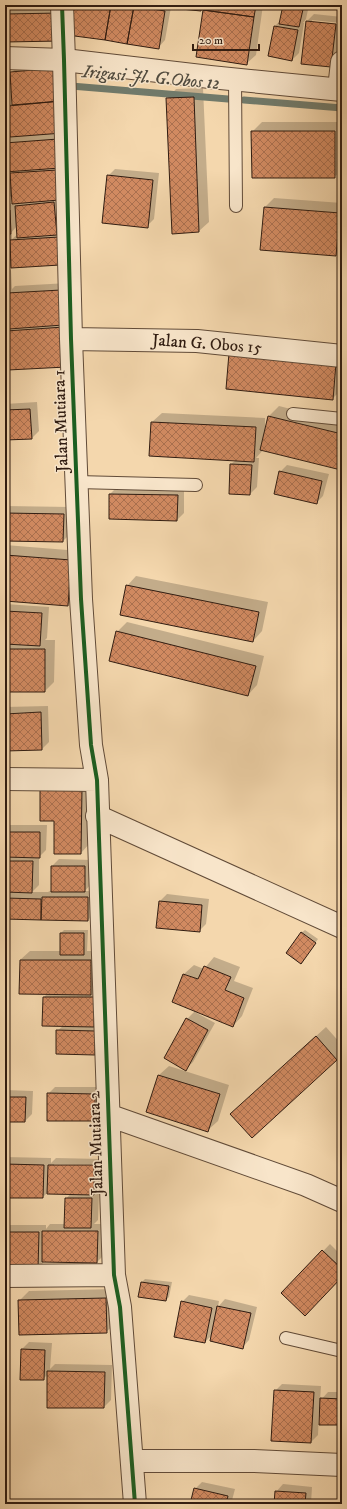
<svg xmlns="http://www.w3.org/2000/svg" width="347" height="1509" font-family="'IM FELL DW Pica',serif">
  <style>
    .shadow { fill: #0003; fill-rule: evenodd }
    .lines { fill: none; stroke-linecap: round; stroke-linejoin: round }
    .stream { stroke: #717b6c; stroke-width: 7 }
    .building { fill: url(#building-cross-hatch); stroke: #301c11 }
    .service-casing { stroke: #614b38; stroke-width: 14 }
    .minor-casing { stroke: #614b38; stroke-width: 24 }
    .tertiary-casing { stroke: #614b38; stroke-width: 24 }
    .service { stroke: #f8e5ca; stroke-width: 12 }
    .minor { stroke: #f8e5ca; stroke-width: 22 }
    .tertiary { stroke: #f8e5ca; stroke-width: 22 }
    .cycleway-casing { stroke: #f8e5ca; stroke-width: 6 }
    .cycleway { stroke: #1b5e20; stroke-width: 4 }
    .labels { text-anchor: middle; dominant-baseline: central; stroke-width: 3; stroke-linejoin: round; paint-order: stroke }
    .street-label { font-size: 17px; fill: #301c11; stroke: #f8e5ca }
    .water-label { font-size: 18px; font-style: italic; fill: #504b3f; stroke: #f8e5ca }
  </style>
  <defs>
    <pattern id="building-cross-hatch" width="8" height="8" patternUnits="userSpaceOnUse"><rect width="8" height="8" fill="#d18a61"/><path d="M0 0l8 8M0 8l8-8" fill="none" stroke="#aa704f"/></pattern>
  </defs>
  <rect width="100%" height="100%" fill="#f4d7ad"/>
  <filter id="stains"><feTurbulence type="fractalNoise" baseFrequency=".005" numOctaves="4"/><feColorMatrix values="0 0 0 0 .2 0 0 0 0 .09 0 0 0 0 .02 0 0 0 .5 -.17"/></filter>
  <radialGradient id="worn" r=".72"><stop offset=".6" stop-color="#630" stop-opacity="0"/><stop offset="1" stop-color="#630" stop-opacity=".3"/></radialGradient>
  <path class="shadow" d="M5,5H263L256,55L246,64L205,6L201,10L171,7L165,40L158,48L68,34L5,41Z
    M284,5H309L306,19L303,23H304L299,53L292,60L270,56L275,26L281,20Z
    M314,14L342,17L338,59L303,63L307,21ZM312,20L341,23V25L312,22Z
    M65,62L67,257L12,265L6,271L11,270L12,289L15,286L68,283L75,356L7,331L10,329L9,324L5,329V204L13,203L12,195L5,202V142L11,137V132L5,137V108H9V106L13,102L11,73L18,66ZM9,171H14L9,175ZM17,226L18,234L12,239V234H10Z
    M203,88L209,222L199,231L173,233L167,99L176,89Z
    M342,102V171L334,177L252,132L262,122H339V105Z
    M115,169L159,173L154,219L147,226L108,176Z
    M274,198L342,203V255L341,250L336,255L265,207Z
    M5,342L6,358L5,359Z
    M342,354V389L332,399L227,388Z
    M37,402L39,431L32,438L5,439V404Z
    M279,406L342,422V468L341,469L263,450L256,458H259L257,487L250,494L231,464L236,460L152,422L162,413L265,418V431L269,416Z
    M287,465L329,474L323,496L316,503L280,472Z
    M117,487L184,489V513L177,520L110,518V494Z
    M5,506L71,507L70,534L63,541L5,540Z
    M5,545L80,551L77,595L67,605L5,600Z
    M136,576L268,602L262,631L253,641L127,586Z
    M5,604L49,607L47,638L45,640H55L54,682L45,691H5Z
    M127,622L264,656L257,685L248,695L117,632Z
    M48,706L49,742L42,749L5,750V707Z
    M91,780L90,843L81,853L55,820Z
    M5,825H47L46,850L39,857V885L32,892H48L52,890V866L59,859L92,860L91,884L85,891H95V913L88,920L5,918V896L10,891H5Z
    M342,842V851L339,850Z
    M167,894L209,899L206,924L199,931L160,901Z
    M64,930H88L87,951H101V1047L94,1054L57,1031L63,1026L44,997L47,994L20,960L30,951H61V933Z
    M305,930L318,939L304,959L301,933Z
    M214,957L240,967L234,981L253,988L242,1016L233,1026L173,1002L184,974L194,965L204,969Z
    M195,1011V1012L215,1023L193,1062L186,1069L187,1019Z
    M326,1027L342,1045V1054L252,1137L241,1105Z
    M169,1066L229,1085L218,1121L208,1130L148,1111L159,1075Z
    M55,1087H102L101,1113L94,1120L48,1094Z
    M5,1090L33,1091L32,1114L25,1121H5Z
    M5,1157L51,1158V1163L56,1158L101,1159L100,1187L95,1192H99L98,1220L94,1224H104V1255L97,1262L45,1261L38,1268H5V1225H46V1229L50,1224H65L66,1199L71,1193L48,1192L43,1197H5ZM54,1164H99V1166H54Z
    M330,1244L342,1256V1276L283,1293Z
    M145,1279L172,1282L169,1297L166,1300L140,1296L142,1282Z
    M115,1289L116,1323L106,1332L19,1301L29,1291Z
    M189,1295L219,1301L218,1307L225,1299L257,1307L249,1340L242,1348L212,1335L205,1342L182,1302Z
    M29,1342L52,1343L50,1369L55,1364L112,1365L111,1400L104,1407L48,1374L43,1379H21L22,1349Z
    M282,1384L321,1386L320,1401L328,1392H342V1424L319,1412L318,1435L311,1442L275,1391Z
    M202,1482L235,1489L231,1504H191L195,1489Z
    M283,1484L312,1487L311,1504H275L276,1492Z
    M81,1500L105,1501V1504H77Z"/>
  <g class="lines">
    <path class="stream" d="M5,80L18,81
      M71,86L228,99
      M244,100L342,108"/>
  </g>
  <path class="building" d="M5,5H55V7H5Z
    M72,5H111L105,40L67,35Z
    M111,5L134,6L127,44L105,40Z
    M172,5H202L201,11L171,8Z
    M204,5H256L254,17L203,10Z
    M283,5H304L299,27L279,24Z
    M134,6L165,11L159,49L127,44Z
    M203,10L254,17L247,65L196,57Z
    M60,13V41L5,42V14Z
    M306,21L336,24L331,67L301,64Z
    M274,26L298,30L292,61L268,56Z
    M58,68L61,101L12,105L10,72Z
    M194,97L199,232L172,234L166,98Z
    M61,101L63,133L10,137L8,106Z
    M338,105H342V172H338Z
    M251,131H335V178H252Z
    M58,139L60,168L5,172V143Z
    M57,170L59,200L12,204L10,173Z
    M107,175L153,180L148,228L102,223Z
    M54,202L57,235L17,238L15,206Z
    M264,207L340,213L336,256L260,250Z
    M5,210H10L11,234H5Z
    M342,220V256H339Z
    M59,237L60,265L11,268L10,240Z
    M61,290L63,325L9,329L7,293Z
    M64,327L66,367L8,370L6,331Z
    M229,353L336,363L333,400L226,389Z
    M30,409L32,439L5,440V410Z
    M268,416L342,434L341,470L260,450Z
    M151,422L256,427L254,462L149,456Z
    M230,464L252,465L250,495L229,494Z
    M279,471L322,481L317,504L274,494Z
    M109,494L178,495L177,521L109,519Z
    M5,513L64,514L63,542L5,541Z
    M5,555L71,560L68,606L5,601Z
    M126,585L259,612L253,642L120,615Z
    M5,611L42,613L40,646L5,644Z
    M116,631L256,666L248,696L109,661Z
    M5,649H45V692H5Z
    M41,712L42,750L5,751V714Z
    M40,789H82L81,854H54V821H40Z
    M5,832H40V858L5,857Z
    M5,861H33L32,893L5,892Z
    M51,866H85V892H51Z
    M42,897H88V921L41,920Z
    M5,898L41,899V920L5,919Z
    M159,901L202,905L200,932L156,928Z
    M301,932L316,943L301,964L286,953Z
    M60,933H84V955H60Z
    M20,960H91V995L19,994Z
    M204,966L231,977L225,990L244,998L233,1027L172,1002L183,974L198,979Z
    M43,997H95L94,1027L42,1026Z
    M186,1018L208,1030L186,1071L164,1058Z
    M56,1030L95,1031V1055L56,1054Z
    M316,1036L337,1060L252,1138L230,1114Z
    M158,1075L220,1094L208,1132L146,1112Z
    M47,1093L95,1094V1121H47Z
    M5,1097H26L25,1122H5Z
    M5,1164L44,1165L43,1198H5Z
    M48,1165H94V1195L47,1194Z
    M65,1198H92L91,1228H64Z
    M42,1231H98L97,1263L42,1262Z
    M5,1232H39L38,1269H5Z
    M322,1250L342,1269V1277L305,1316L281,1293Z
    M141,1282L169,1286L166,1301L138,1297Z
    M106,1298L107,1333L19,1335L18,1300Z
    M181,1301L212,1308L205,1343L174,1337Z
    M217,1306L251,1313L243,1349L210,1341Z
    M21,1349L45,1350L44,1380H20Z
    M47,1371L105,1372L104,1408H47Z
    M274,1390L314,1392L311,1443L271,1441Z
    M320,1398L342,1399V1425H319Z
    M194,1488L228,1496L226,1504H190Z
    M275,1491L306,1493L305,1504H274Z"/>
  <g class="lines">
    <g class="service-casing">
      <path id="service" d="M235,79L236,206
        M293,414L342,419
        M77,482L196,485
        M286,1338L342,1351"/>
    </g>
    <g class="minor-casing">
      <path id="minor" d="M62,5L64,60L71,339L81,599L91,745L97,780L114,1275L120,1307L135,1504
        M339,89L342,62
        M71,339L197,341L342,356
        M5,779L97,780
        M97,816L342,927
        M108,1115L306,1185L342,1201
        M5,1276L114,1275
        M133,1461H254L342,1465"/>
    </g>
    <g class="tertiary-casing">
      <path id="tertiary" d="M5,58L64,60L210,77L342,90"/>
    </g>
    <use href="#service" class="service"/>
    <use href="#minor" class="minor"/>
    <use href="#tertiary" class="tertiary"/>
    <g class="cycleway-casing">
      <path id="cycleway" d="M62,5L64,60L71,339L81,599L91,745L97,780L114,1275L120,1307L135,1504"/>
    </g>
    <use href="#cycleway" class="cycleway"/>
  </g>
  <g class="labels">
    <g class="street-label">
      <text transform="translate(207 344) rotate(4)">Jalan G. Obos 15</text>
      <text transform="translate(61 421) rotate(-92)">Jalan Mutiara 1</text>
      <text transform="translate(96 1143) rotate(-92)">Jalan Mutiara 2</text>
    </g>
    <g class="water-label">
      <text transform="translate(151 78) rotate(5)">Irigasi Jl. G.Obos 12</text>
    </g>
  </g>
  <rect width="347" height="1509" fill="none" stroke="#f4d7ad" stroke-width="20"/>
  <rect x="6" y="6" width="335" height="1497" fill="none" stroke="#301c11" stroke-width="2"/>
  <rect x="10" y="10" width="327" height="1489" fill="none" stroke="#301c11"/>
  <path d="M193 44v6h66v-6" fill="none" stroke="#301c11" stroke-width="2"/>
  <text x="199" y="44" font-size="12" fill="#301c11" stroke="#f8e5ca" stroke-width="3" paint-order="stroke">20 m</text>
  <rect width="100%" height="100%" filter="url(#stains)"/>
  <rect width="100%" height="100%" fill="url(#worn)"/>
</svg>
